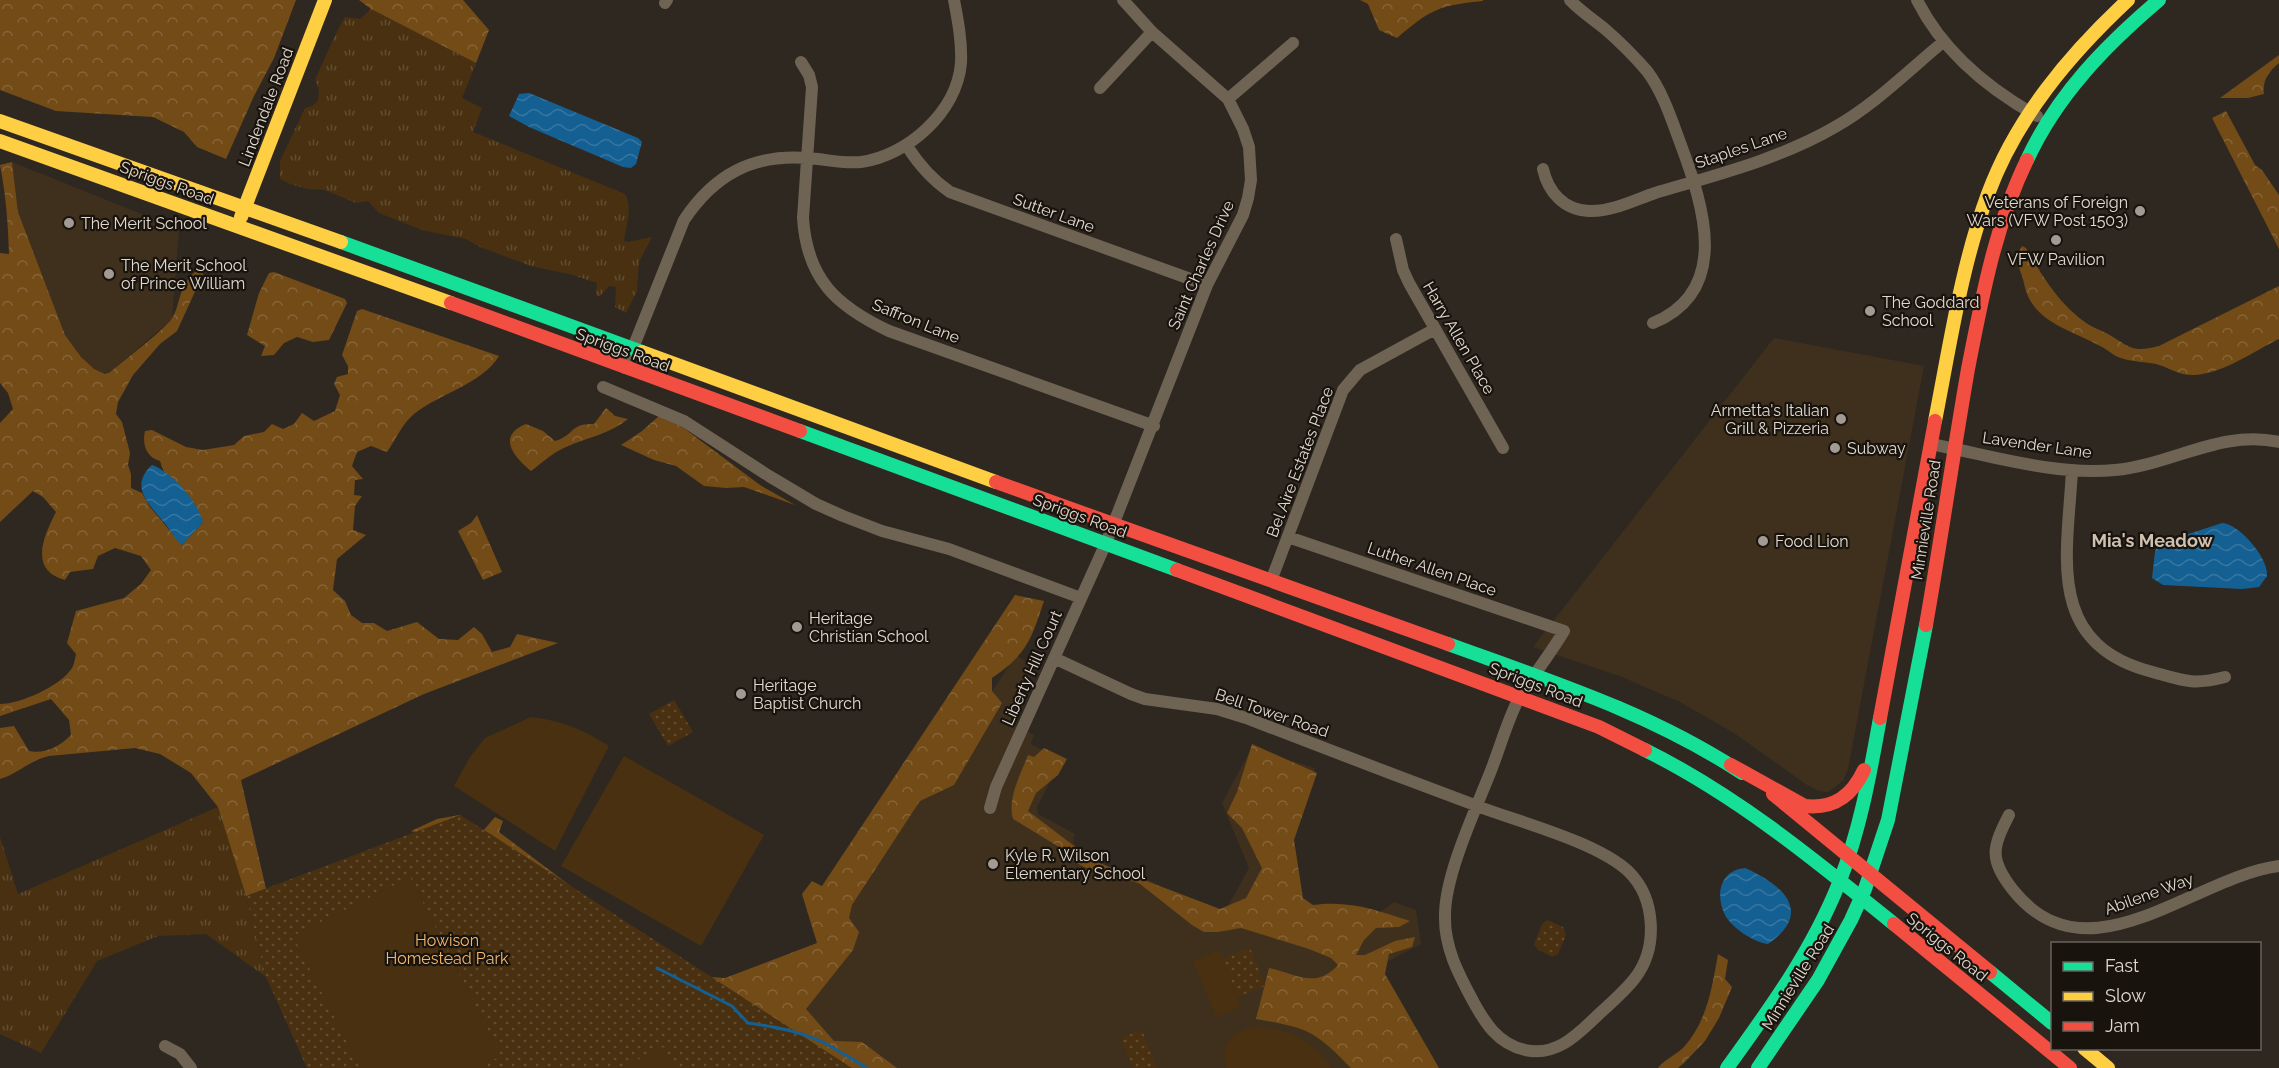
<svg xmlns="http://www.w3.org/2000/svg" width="2279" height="1068" font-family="Raleway,sans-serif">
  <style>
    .built { fill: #3f301e }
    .grass { fill: url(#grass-tufts) }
    .forest { fill: url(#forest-crowns) }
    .park { fill: url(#park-dots) }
    .garden { fill: #483011 }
    .water { fill: url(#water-waves) }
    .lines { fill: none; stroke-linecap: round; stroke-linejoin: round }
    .stream { stroke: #146093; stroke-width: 3 }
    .street { stroke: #6f6354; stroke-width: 12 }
    .fast { stroke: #16e098; stroke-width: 14 }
    .slow { stroke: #ffcf43; stroke-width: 14 }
    .jam { stroke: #f24e42; stroke-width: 14 }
    .poi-dot { fill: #a39b93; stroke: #18130d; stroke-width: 2 }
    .labels { text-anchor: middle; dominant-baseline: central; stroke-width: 4.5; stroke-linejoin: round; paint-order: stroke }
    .street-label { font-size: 16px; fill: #e1d9d0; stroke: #18130d }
    .poi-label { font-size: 16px; fill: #e1d9d0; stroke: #18130d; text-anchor: start }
    .park-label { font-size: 16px; fill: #f6b76d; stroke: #18130d }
    .neighbourhood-label { font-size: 18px; font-weight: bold; fill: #cfc0af; stroke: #18130d }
  </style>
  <defs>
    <pattern id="grass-tufts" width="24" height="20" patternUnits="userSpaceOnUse" patternTransform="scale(1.5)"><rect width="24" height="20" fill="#483011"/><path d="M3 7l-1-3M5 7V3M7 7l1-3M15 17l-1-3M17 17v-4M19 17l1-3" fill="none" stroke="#624d33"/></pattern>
    <pattern id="forest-crowns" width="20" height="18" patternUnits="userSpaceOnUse" patternTransform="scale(1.5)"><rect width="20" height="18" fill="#724b17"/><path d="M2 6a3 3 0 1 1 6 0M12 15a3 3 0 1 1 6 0" fill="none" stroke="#866438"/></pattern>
    <pattern id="park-dots" width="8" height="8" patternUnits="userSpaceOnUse" patternTransform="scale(1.5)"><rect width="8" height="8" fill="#483011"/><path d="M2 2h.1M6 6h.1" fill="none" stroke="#624d33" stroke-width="1.8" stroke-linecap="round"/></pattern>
    <pattern id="water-waves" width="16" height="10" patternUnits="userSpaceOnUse" patternTransform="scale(1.5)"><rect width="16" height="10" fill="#146093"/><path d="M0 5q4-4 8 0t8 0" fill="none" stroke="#3676a1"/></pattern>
  </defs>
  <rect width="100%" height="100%" fill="#2f2821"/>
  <path class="built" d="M12,162L179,229L172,319L99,382L65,335L18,212Z
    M1774,338L1924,366L1848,769L1843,781L1828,792L1819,791L1807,785L1734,733L1680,702L1622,677L1533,647Z
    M1016,655L1028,663L1032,672L1009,723L1034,735L1031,743L1032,745L1062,759L1037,807L1038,814L1075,834L1073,842L1075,846L1100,857L1107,868L1118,872L1125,868L1222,917L1249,868L1222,803L1251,749L1315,768L1286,842L1301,908L1356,929L1394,902L1416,910L1421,944L1381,965L1375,980L1421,1068H852L777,1019Z"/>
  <path class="grass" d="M371,9L476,63L462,98L482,108L473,132L625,194C633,207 626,226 624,241L629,242L652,237L639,262L637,291L626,313L615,307L616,287L609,286L599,297L596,294L597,283L573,275L531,266L480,247L466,239L422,230L379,213L368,201L356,203L325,190L308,189L290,184L280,179V161L305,108L312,106L318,101L319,89L315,80C325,59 333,37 345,17L360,19Z
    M218,807L246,896L266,977L206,934L158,936L97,961L41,1053L0,1034V837L18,894Z"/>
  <path class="forest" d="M0,0H296L274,58L254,96L226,159L197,147L184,132L153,117L56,111L0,90Z
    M359,0H463L489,30L476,63L371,9Z
    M1360,0H1483V1C1440,5 1431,9 1397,38L1379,30L1368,4Z
    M2279,55V63C2269,71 2262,81 2264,94L2248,98H2220Z
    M2226,111L2255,165L2262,170L2279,195V249L2212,118Z
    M12,162L18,212L65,335L81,357L94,369L105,374L109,373C129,356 152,340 170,321C182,307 176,284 199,269L203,274L177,331L160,344L133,375L118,402L116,414L122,422L130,453L128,465L131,474V488L142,493L150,507L182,545L203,522L174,481L164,472L160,461C146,457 142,444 145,431L152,430L186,447L203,450L234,445L244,436L264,432L272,424L283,429L294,424L302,413L314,421L335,411L340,395L334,384L337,377L348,374V366L342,355L357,311L362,309L499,356C481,385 440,393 414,414C402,424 396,439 387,452L371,446L357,452L352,466L363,479L355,480L354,495L362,496L355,506L353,530L366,535L337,559L333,590L345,601L351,615L362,623H374L387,631L417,622L439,639L458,640L474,627L482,634L492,652L510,647L517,634L558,643L424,694L241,780L266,889L246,896L218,807L191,773L160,754L135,748L49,756C30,760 18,774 0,779V728L14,726L29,751C45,754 59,747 71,735L69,720L51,699L0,716V704C20,704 61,686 72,668C74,665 75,659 76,654L67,643L76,611L124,598L141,584L151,570L141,556L115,548L98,556L93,569L70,572L65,580C29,570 43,537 56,512L43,497L33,491L0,522V423L13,409L8,393L0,383V253L9,254C8,223 6,195 0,165Z
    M2022,246L2026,248C2042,276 2062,309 2091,326C2096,329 2103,331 2108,334C2130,347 2132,353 2159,346L2279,286V339C2254,351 2224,373 2195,375C2180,376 2170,368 2156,364C2145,362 2135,362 2124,359C2113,356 2110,351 2100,346C2076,332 2039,324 2027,294C2025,289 2024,282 2022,276C2018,265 2015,257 2022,246Z
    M274,272L345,299L347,303L329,340L313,342L297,337L284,343L274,355L261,356L265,346L247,335L259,293L269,273Z
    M606,408L615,416L628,419C610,434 588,437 566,447C553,452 542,463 531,471C514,457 496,436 526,424L543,431L555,441C575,435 570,423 594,424Z
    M659,416L681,426L760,485L795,505L744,487L726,488L704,486L676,466L654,460L621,445L642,431Z
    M477,515L502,572L483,580L458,531L471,523Z
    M1015,595L1044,601C1031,640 1027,654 992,678V691L1002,703L954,785L920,801L852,905L849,918L859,932L853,950L806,1009L834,1041L862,1042L897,1068H821L437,839L411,831L437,819L460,815L471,830L483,831L495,817L503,821L499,832L614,919L710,977L725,978L817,943L802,894L812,881L822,886Z
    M1252,744L1317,773L1294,840L1303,898L1313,905C1350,900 1376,910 1410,921L1399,927L1376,928L1364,940L1356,955H1365L1395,941L1415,937L1412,947L1389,954L1385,974L1439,1068H1351C1314,1030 1308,1028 1256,1019L1269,968C1295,973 1315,990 1338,965L1331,958L1309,949L1241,928L1218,932H1204L1192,925L1140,884L1130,880L1118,879L1086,868L1075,862L1064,850L1013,819C1007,798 1021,774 1028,755L1034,757L1044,748L1067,759L1058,775L1036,793L1028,811L1094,861L1220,909L1246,898L1262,868L1242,828L1227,813L1237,792Z
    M1718,954L1728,960L1725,979L1732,987L1719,1018L1705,1041L1684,1063L1678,1068H1658C1665,1059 1676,1055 1684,1047C1707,1021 1712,988 1718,954Z"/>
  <path class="park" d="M674,700L693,732L668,746L649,714Z
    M460,815L492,835L852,1068H307L266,977L246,896Z
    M1548,920L1563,927L1566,935L1558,954L1552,957L1537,949L1534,944L1542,924Z
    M1250,948L1265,986L1237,997L1222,959Z
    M1142,1030L1157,1068H1133L1121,1038Z"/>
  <path class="garden" d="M531,717C563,721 582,729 609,746L555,851L454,786L470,757L485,738Z
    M624,756L764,835L701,946L561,866Z
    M410,877L501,1056L477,1068H360L293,936Z
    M1219,950L1241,1007L1216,1017L1193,960Z
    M1257,1026C1288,1029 1314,1041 1331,1068H1227C1218,1042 1234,1032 1257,1026Z
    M664,1047L674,1068H621Z"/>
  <path class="water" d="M529,93L638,138L642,142L636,164L631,168L623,167L529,127L509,116L519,94Z
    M152,465C172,472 198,502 203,522L182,545C176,540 172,533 167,526C152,507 127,488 152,465Z
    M2222,523C2240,524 2269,559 2267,576L2259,587L2242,589L2163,585L2152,578L2155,552L2158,544Z
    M1745,868C1783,885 1814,912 1768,944C1753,942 1732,928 1725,915C1715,895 1720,870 1745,868Z"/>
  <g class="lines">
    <path class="stream" d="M657,968L732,1006L748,1023C776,1027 805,1032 830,1046C843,1053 855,1061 867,1068"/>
    <path class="street" d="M1570,0C1580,11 1593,19 1605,29C1620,42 1634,56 1647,71C1663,92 1672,121 1681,145C1704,207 1731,291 1653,323
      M1917,0C1943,52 1987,88 2037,116
      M665,3L667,0
      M801,62L809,75L812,87L803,218C807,279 836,306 889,331L1154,426
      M1100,88L1152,32
      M1228,99L1293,43
      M907,146C919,165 931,179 950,192L1207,285
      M1543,169C1548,192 1564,210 1589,211C1611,212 1635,200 1655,193C1716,175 1780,159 1835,127C1874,105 1908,71 1943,42
      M1396,239L1403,270L1409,283L1503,448
      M625,368L684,220C714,175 752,154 807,158C825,159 842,164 861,162C907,156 957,112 961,63C962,42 958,21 954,0
      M603,387L684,421L769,476L816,504L843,516L882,531L949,549L1081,598
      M1930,444C1989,455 2055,476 2115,470C2171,465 2222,429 2279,442
      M2072,470C2068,552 2044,642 2149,671C2182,680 2191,686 2225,677
      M1271,581L1343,390L1360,370L1435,329
      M1054,658L1131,694L1145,699L1217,709L1246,718C1327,749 1407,780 1488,810C1527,824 1600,844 1629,872C1656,899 1658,948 1635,978C1625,991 1611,1003 1599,1014C1578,1034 1557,1057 1525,1050C1498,1044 1485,1023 1473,1001C1458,973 1444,947 1445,915C1445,875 1475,811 1490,773C1500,748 1507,721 1519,698C1523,689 1530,682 1535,674C1545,660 1555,646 1564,631L1288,537
      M990,808L996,787L1106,543L1207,285L1243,215L1248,198L1251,180L1249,147L1243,129L1228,99L1152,32L1123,0
      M2009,815C1992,848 1989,859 2013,890C2088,984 2193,877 2279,866
      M165,1046L180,1054L191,1068"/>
    <path class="fast" d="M2027,160C2057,95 2105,46 2159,0
      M341,242L642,352
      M800,431L1177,570
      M1448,644C1550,681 1651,713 1742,773
      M1645,750C1736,795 1815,860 1894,924
      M1990,972L2052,1023
      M1727,1068C1769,1010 1812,951 1839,883C1860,831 1870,774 1880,718
      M1758,1068L1818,980L1851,920L1865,889L1888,820L1926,625"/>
    <path class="slow" d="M0,121L341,242
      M0,141L451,303
      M241,217L325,0
      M642,352L996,482
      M1935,421C1950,345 1961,267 1988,194C2016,118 2069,55 2128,0
      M2084,1048L2108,1068"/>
    <path class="jam" d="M451,303L800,431
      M996,482L1448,644
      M1177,570L1599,727L1645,750
      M1926,625C1941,540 1953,455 1968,369C1982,297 1995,226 2027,160
      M1880,718L1935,421
      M1731,765L1805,806C1834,809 1852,796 1864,770
      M1773,794L1990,972
      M1894,924L2070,1068"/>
  </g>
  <g class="poi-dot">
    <circle cx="2140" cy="211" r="6"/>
    <circle cx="69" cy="223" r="6"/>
    <circle cx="2056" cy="240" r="6"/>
    <circle cx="109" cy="274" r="6"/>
    <circle cx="1870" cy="311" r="6"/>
    <circle cx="1841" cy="419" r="6"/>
    <circle cx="1835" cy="448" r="6"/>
    <circle cx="1763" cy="541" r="6"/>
    <circle cx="797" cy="627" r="6"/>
    <circle cx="741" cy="694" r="6"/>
    <circle cx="993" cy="864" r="6"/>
  </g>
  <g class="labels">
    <g class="street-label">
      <text transform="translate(266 107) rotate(-69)">Lindendale Road</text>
      <text transform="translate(1741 148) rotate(-19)">Staples Lane</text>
      <text transform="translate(167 183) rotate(20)">Spriggs Road</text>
      <text transform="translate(1054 213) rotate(20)">Sutter Lane</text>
      <text transform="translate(1201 265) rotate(-66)">Saint Charles Drive</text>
      <text transform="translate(916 321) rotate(22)">Saffron Lane</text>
      <text transform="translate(1459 338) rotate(60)">Harry Allen Place</text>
      <text transform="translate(623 350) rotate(20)">Spriggs Road</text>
      <text transform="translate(2037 445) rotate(8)">Lavender Lane</text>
      <text transform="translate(1300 462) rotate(-69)">Bel Aire Estates Place</text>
      <text transform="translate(1080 516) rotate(20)">Spriggs Road</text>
      <text transform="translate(1926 520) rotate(-81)">Minnieville Road</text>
      <text transform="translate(1432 569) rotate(19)">Luther Allen Place</text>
      <text transform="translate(1032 668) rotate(-66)">Liberty Hill Court</text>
      <text transform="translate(1536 685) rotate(21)">Spriggs Road</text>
      <text transform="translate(1272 713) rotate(19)">Bell Tower Road</text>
      <text transform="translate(2149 894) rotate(-20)">Abilene Way</text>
      <text transform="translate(1947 947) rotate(39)">Spriggs Road</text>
      <text transform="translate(1798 977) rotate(-58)">Minnieville Road</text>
    </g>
    <g class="poi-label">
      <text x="2128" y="202" text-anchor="end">Veterans of Foreign<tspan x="2128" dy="18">Wars (VFW Post 1503)</tspan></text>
      <text x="81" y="223">The Merit School</text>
      <text x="2056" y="259" text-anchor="middle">VFW Pavilion</text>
      <text x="121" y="265">The Merit School<tspan x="121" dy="18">of Prince William</tspan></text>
      <text x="1882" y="302">The Goddard<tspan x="1882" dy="18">School</tspan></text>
      <text x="1829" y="410" text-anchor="end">Armetta's Italian<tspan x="1829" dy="18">Grill &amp; Pizzeria</tspan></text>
      <text x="1847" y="448">Subway</text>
      <text x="1775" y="541">Food Lion</text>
      <text x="809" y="618">Heritage<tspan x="809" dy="18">Christian School</tspan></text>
      <text x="753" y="685">Heritage<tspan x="753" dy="18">Baptist Church</tspan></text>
      <text x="1005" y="855">Kyle R. Wilson<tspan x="1005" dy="18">Elementary School</tspan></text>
    </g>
    <g class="park-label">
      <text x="447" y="940">Howison<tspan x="447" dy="18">Homestead Park</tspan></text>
    </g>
    <g class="neighbourhood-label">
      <text x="2152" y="540">Mia's Meadow</text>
    </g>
  </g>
  <rect x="2051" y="942" width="210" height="108" fill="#18130d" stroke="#68625b" stroke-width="1.5"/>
  <rect x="2063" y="962" width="30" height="9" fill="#16e098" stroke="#68625b" stroke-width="1.5"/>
  <text x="2105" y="972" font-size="18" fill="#e1d9d0">Fast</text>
  <rect x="2063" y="992" width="30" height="9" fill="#ffcf43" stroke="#68625b" stroke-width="1.5"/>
  <text x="2105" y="1002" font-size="18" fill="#e1d9d0">Slow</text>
  <rect x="2063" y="1022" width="30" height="9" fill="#f24e42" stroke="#68625b" stroke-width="1.5"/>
  <text x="2105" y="1032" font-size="18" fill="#e1d9d0">Jam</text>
</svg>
